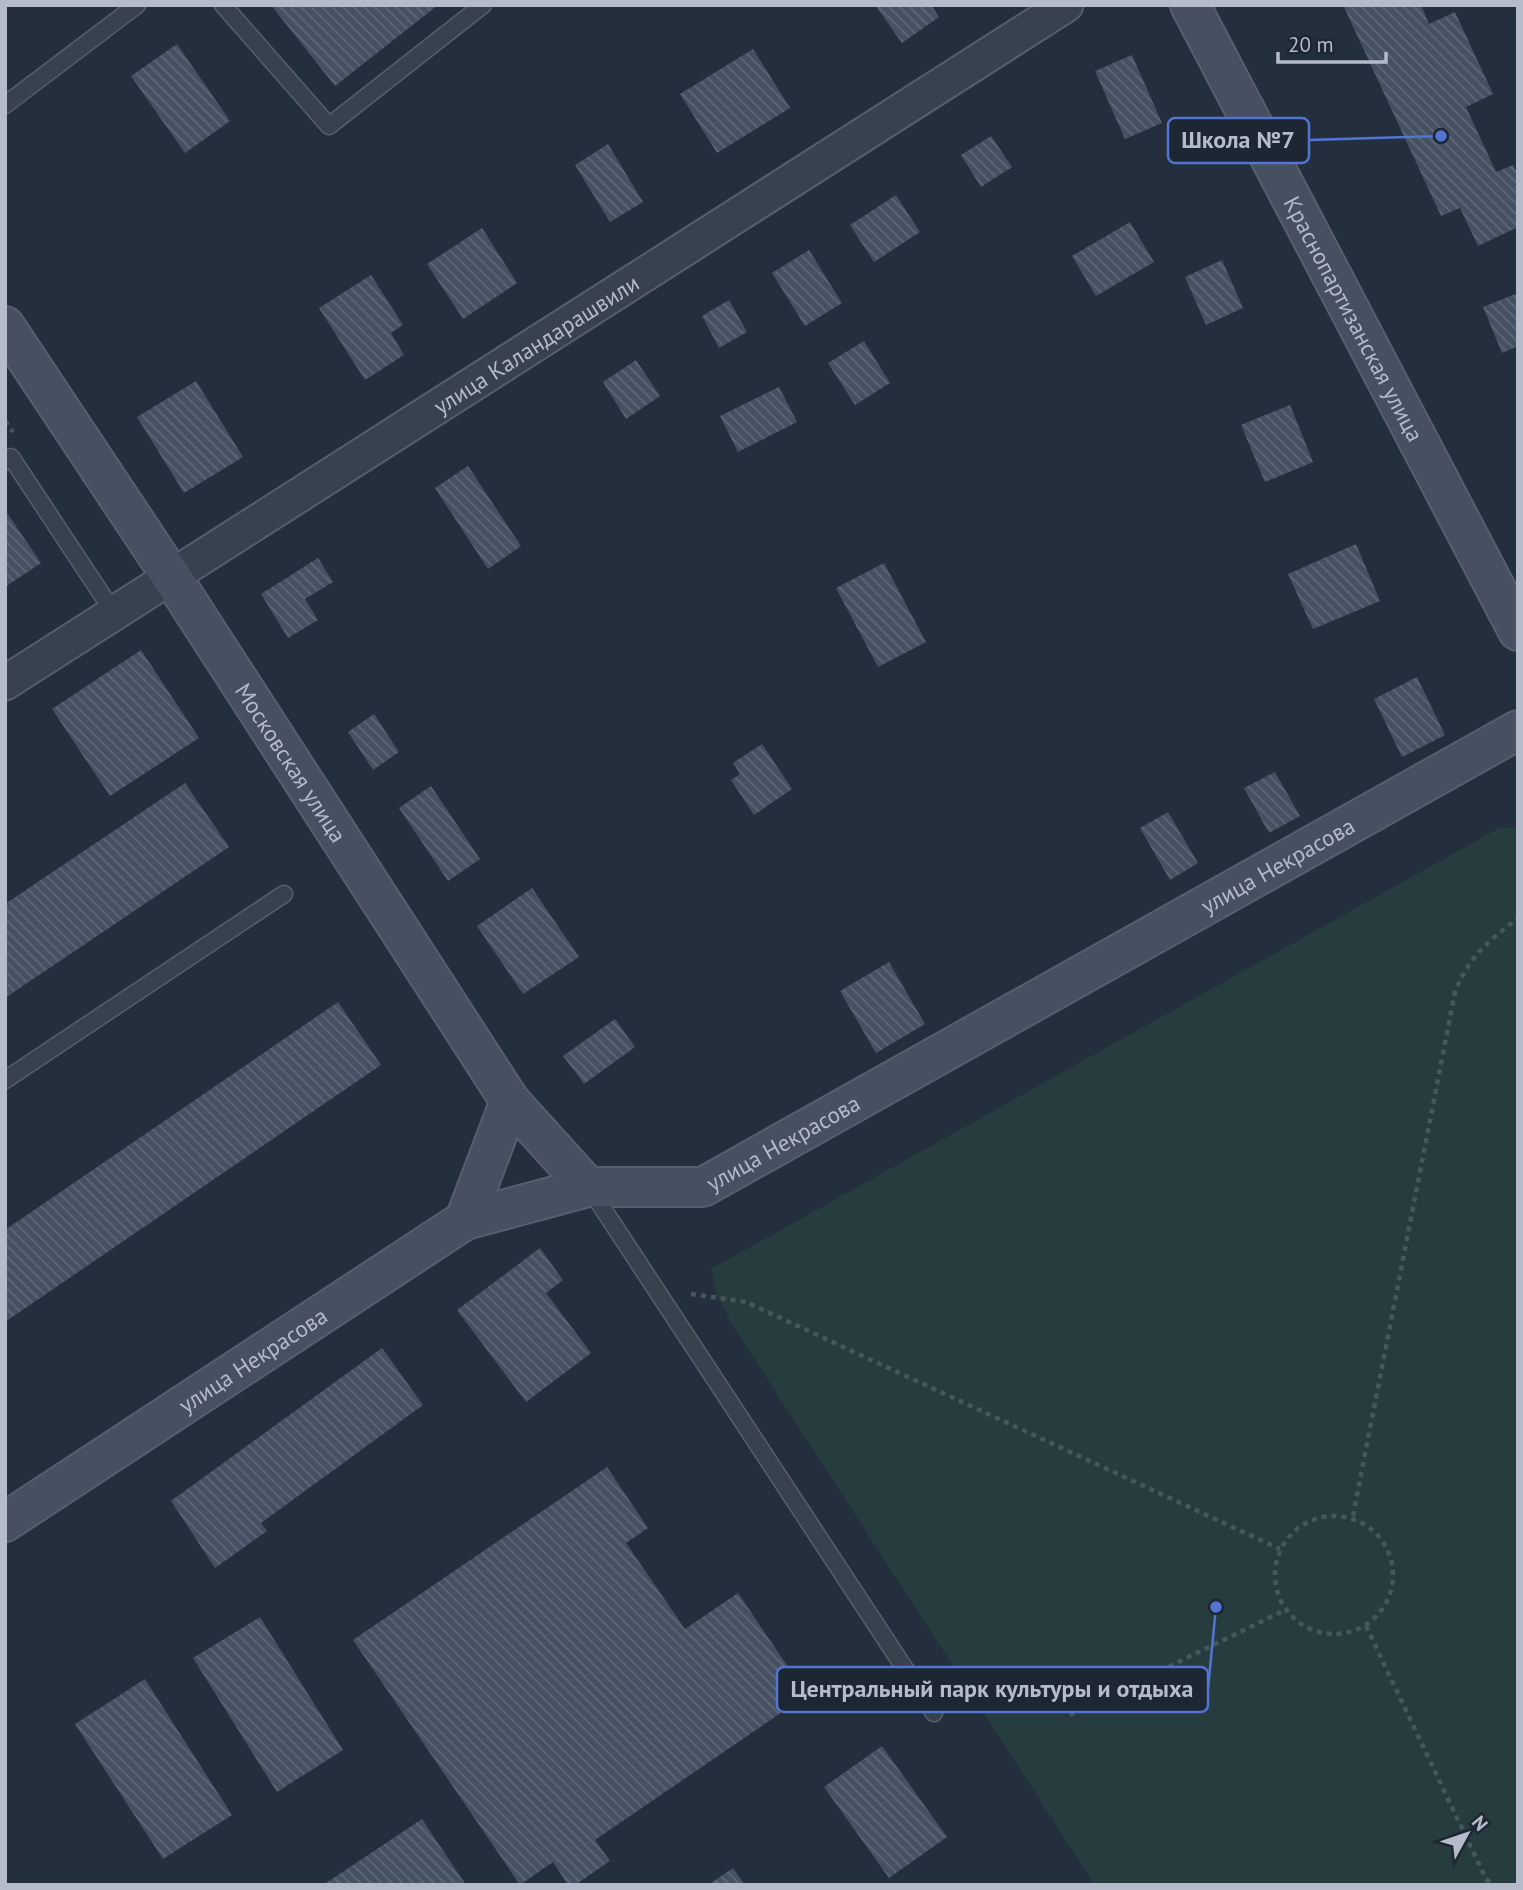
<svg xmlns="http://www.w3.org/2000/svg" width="1523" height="1890" font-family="'PT Sans',sans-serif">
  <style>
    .green { fill: #263c3f }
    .building { fill: url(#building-back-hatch) }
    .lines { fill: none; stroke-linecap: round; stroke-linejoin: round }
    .lane-casing { stroke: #565f6c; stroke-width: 19 }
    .street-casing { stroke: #565f6c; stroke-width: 37 }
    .secondary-casing { stroke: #565f6c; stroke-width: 42 }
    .path { stroke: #44595c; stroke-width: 4.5; stroke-dasharray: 5 5; stroke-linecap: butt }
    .lane { stroke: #38414e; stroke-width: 16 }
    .street { stroke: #38414e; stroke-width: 33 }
    .secondary { stroke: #465061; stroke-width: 38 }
    .labels { text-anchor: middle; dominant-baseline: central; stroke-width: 6; stroke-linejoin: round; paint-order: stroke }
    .street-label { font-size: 23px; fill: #b4bcc9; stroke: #1d2633 }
    .leader { fill: none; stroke: #5274d3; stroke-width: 2.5 }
    .callout-dot { fill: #5274d3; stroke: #1d2633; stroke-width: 2.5 }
    .callout { fill: #1d2633; stroke: #5274d3; stroke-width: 2.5 }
    .callout-label { font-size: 24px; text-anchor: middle; font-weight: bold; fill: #b4bcc9 }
  </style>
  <defs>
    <pattern id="building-back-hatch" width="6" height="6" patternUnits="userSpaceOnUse" patternTransform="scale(1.75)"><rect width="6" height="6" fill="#455162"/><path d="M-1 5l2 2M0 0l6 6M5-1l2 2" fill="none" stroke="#5d6877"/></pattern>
  </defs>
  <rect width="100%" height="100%" fill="#242f3e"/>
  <path class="green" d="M1514,827L1518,829V1885H1095L735,1329L717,1296L711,1269L1499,828Z"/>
  <path class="building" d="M271,5H438L335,86Z
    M875,5H931L939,17L902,43Z
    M1343,5H1421L1429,24L1455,12L1493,94L1466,107L1496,172L1513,165L1518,175V227L1478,246L1460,208L1441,216Z
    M177,44L230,121L185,153L131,76Z
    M753,49L790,108L717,153L680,94Z
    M1132,55L1162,123L1125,139L1095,71Z
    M991,136L1012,167L981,187L961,155Z
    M608,144L643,202L610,222L575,165Z
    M896,195L920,232L874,262L850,225Z
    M1130,222L1154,262L1096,296L1072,256Z
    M482,228L517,283L463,319L427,264Z
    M809,250L842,303L805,326L772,273Z
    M1222,260L1243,308L1206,325L1185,277Z
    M371,275L403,325L391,333L404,355L365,380L319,308Z
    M1518,293V346L1502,353L1483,307Z
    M729,300L747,332L719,348L702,316Z
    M864,341L890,383L855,405L828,363Z
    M636,360L660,396L626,419L603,382Z
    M196,381L243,457L184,493L137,417Z
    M779,387L797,422L738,452L720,416Z
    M1290,405L1313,462L1265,482L1241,425Z
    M468,466L521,546L488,569L435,488Z
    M5,510L41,563L5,587Z
    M1356,544L1380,601L1313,629L1288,574Z
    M318,558L333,582L305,599L318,620L288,638L261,594Z
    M884,563L926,642L878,667L836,588Z
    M141,650L199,738L110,796L52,709Z
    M1417,677L1445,735L1402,757L1374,699Z
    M374,714L399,752L373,770L348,732Z
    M762,744L792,789L754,815L731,780L740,774L733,763Z
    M1275,772L1300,816L1269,833L1244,788Z
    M185,783L229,847L5,998V904Z
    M431,786L480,859L448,881L399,808Z
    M1168,812L1198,863L1170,880L1140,828Z
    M532,888L579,957L523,994L477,926Z
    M889,962L925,1024L876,1053L840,991Z
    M338,1002L381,1065L5,1322V1230Z
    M615,1019L635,1047L584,1084L563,1056Z
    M540,1248L563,1280L546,1293L591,1353L526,1402L457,1310Z
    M382,1348L423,1405L261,1523L267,1531L215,1568L171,1501Z
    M607,1467L648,1528L626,1543L685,1629L738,1593L807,1695L595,1840L610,1861L575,1885H568L553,1862L520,1885L353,1640Z
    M260,1617L343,1750L277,1792L193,1658Z
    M145,1679L232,1815L163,1859L75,1724Z
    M882,1746L947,1837L889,1878L824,1787Z
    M422,1819L466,1885H323Z
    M733,1868L745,1885H708Z"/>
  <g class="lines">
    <g class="lane-casing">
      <path id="lane" d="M223,5L329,126L483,5
        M5,105L137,5
        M5,461L11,457L114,613
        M5,1080L284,894
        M590,1189L934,1713"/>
    </g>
    <g class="street-casing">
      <g id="street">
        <path id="s1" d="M5,683L1066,5"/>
      </g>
    </g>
    <g class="secondary-casing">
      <g id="secondary">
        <path id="s2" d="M1190,5L1518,631"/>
        <path id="s3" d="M5,326L171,576L510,1101L588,1187"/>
        <path d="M465,1220L510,1101"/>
        <path id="s4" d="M5,1522L465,1220L588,1187H703L1518,730"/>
      </g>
    </g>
    <path class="path" d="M5,421L13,432
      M691,1294L746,1302L1280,1549
      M1275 1575a59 59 0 1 1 118 0a59 59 0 1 1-118 0Z
      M1353,1516L1455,992C1469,956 1489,941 1518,918
      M1366,1626L1486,1879L1493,1885
      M1070,1715L1285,1610"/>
    <use href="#lane" class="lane"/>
    <use href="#street" class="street"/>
    <use href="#secondary" class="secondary"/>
  </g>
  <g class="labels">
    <g class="street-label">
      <text stroke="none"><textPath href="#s2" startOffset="354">Краснопартизанская улица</textPath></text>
      <text stroke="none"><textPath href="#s1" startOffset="630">улица Каландарашвили</textPath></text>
      <text stroke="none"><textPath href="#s3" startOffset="522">Московская улица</textPath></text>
      <text stroke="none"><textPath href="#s4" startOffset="1451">улица Некрасова</textPath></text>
      <text stroke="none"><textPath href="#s4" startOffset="884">улица Некрасова</textPath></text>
      <text stroke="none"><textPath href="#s4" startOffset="296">улица Некрасова</textPath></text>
    </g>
  </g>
  <path class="leader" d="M1441 136L1309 140M1216 1607L1208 1689"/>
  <g class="callout-dot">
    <circle cx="1441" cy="136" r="7"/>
    <circle cx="1216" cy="1607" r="7"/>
  </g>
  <g class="callout">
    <rect x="1168" y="118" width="141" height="45" rx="7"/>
    <rect x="777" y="1667" width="431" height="45" rx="7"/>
  </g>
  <g class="callout-label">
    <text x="1238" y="148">Школа №7</text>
    <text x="992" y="1697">Центральный парк культуры и отдыха</text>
  </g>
  <rect width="1523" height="1890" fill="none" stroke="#b4bcc9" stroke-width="14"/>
  <g transform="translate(1467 1834) rotate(50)" stroke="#1d2633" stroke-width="5" paint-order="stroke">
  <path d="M0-5L12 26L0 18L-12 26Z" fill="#b4bcc9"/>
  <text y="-10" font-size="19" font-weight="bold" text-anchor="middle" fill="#b4bcc9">N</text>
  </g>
  <path d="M1278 52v10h108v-10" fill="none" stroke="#b4bcc9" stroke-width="3.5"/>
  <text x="1288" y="52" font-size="21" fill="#b4bcc9" stroke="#1d2633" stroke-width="5" paint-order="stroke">20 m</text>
</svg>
